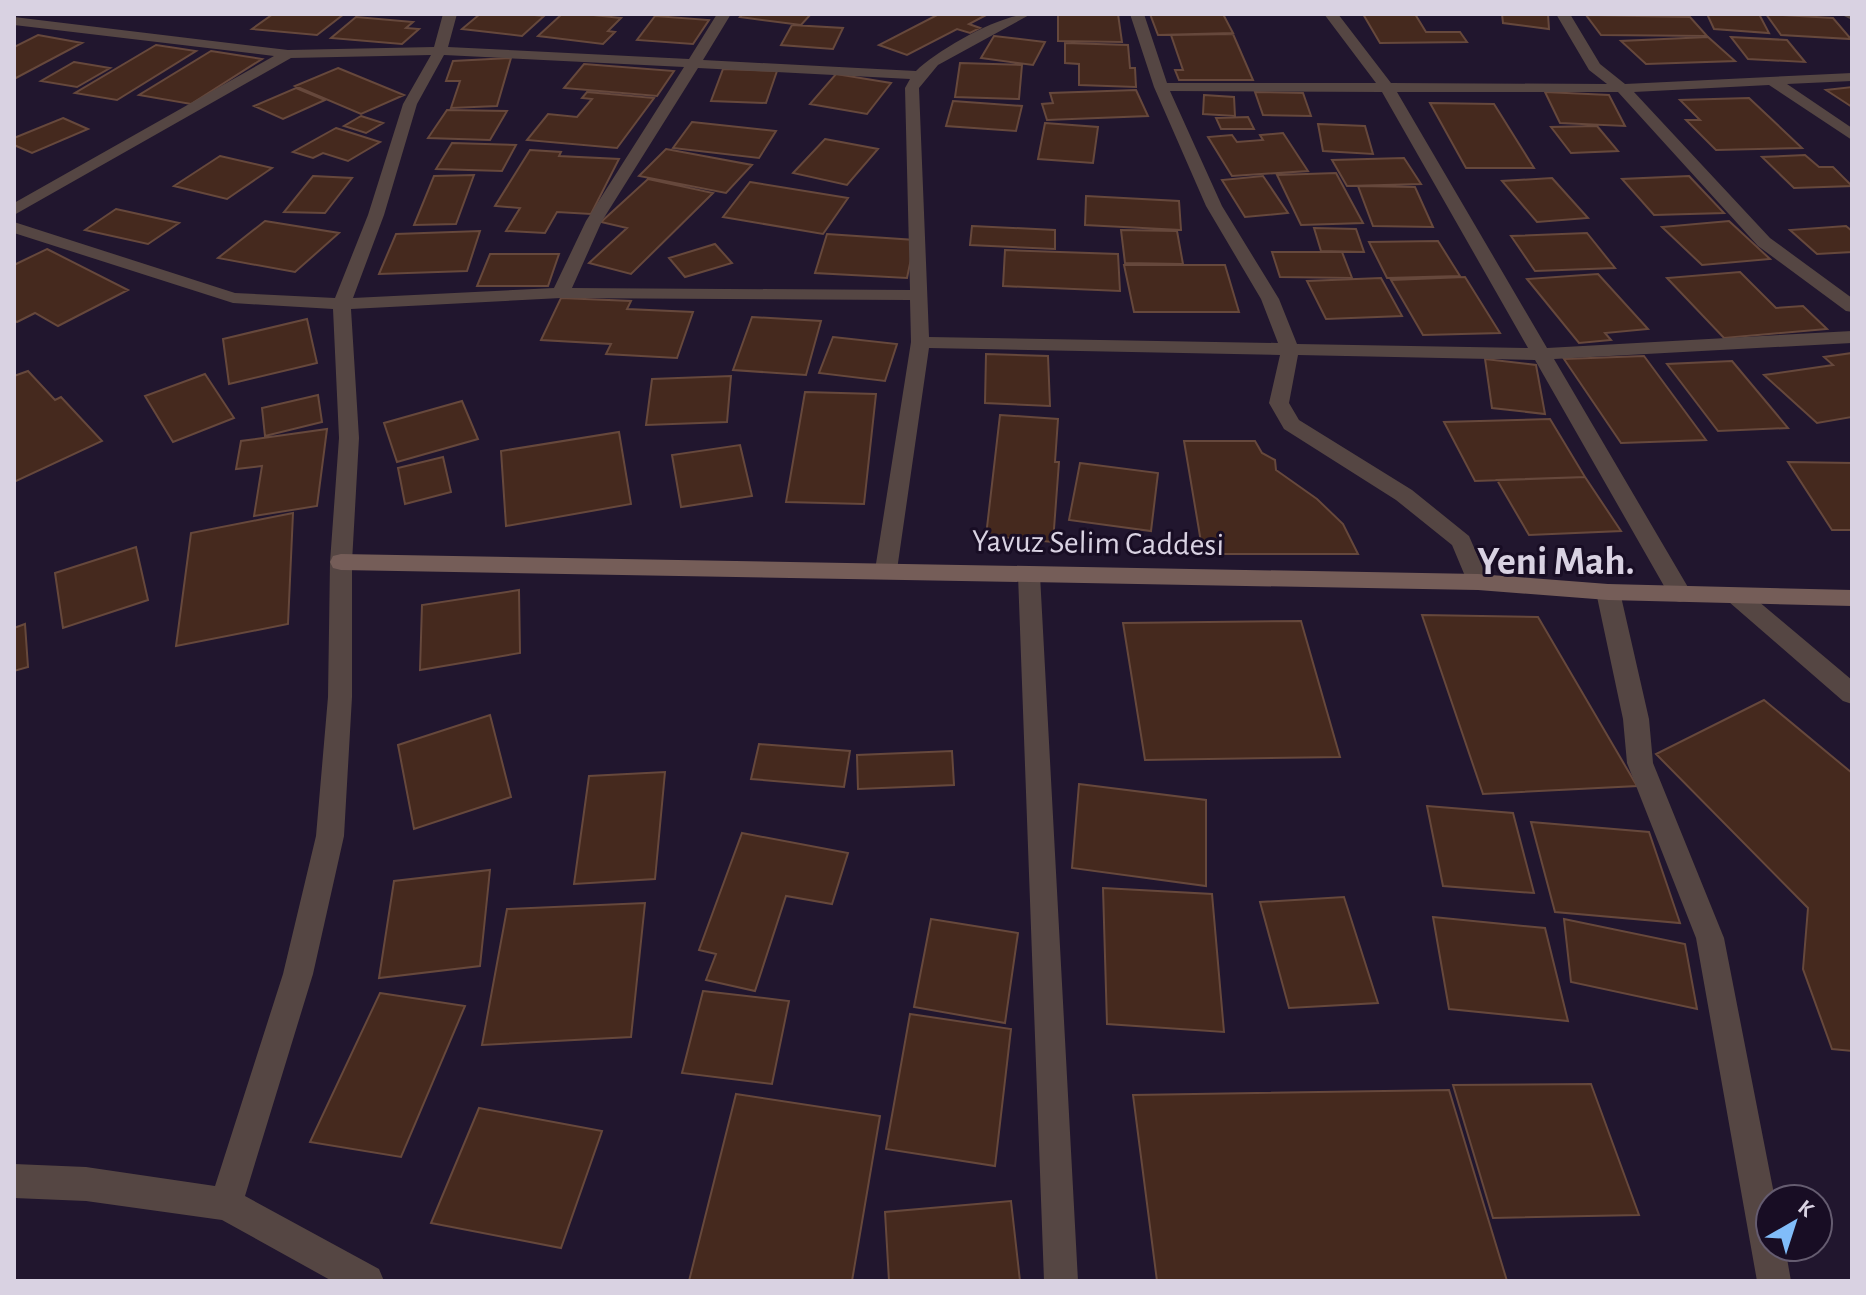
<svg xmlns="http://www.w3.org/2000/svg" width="1866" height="1295" font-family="'Alegreya Sans',sans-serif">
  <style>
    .building { fill: #45291e; stroke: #66483c; stroke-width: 2 }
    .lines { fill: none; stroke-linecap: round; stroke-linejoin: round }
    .street { fill: #554643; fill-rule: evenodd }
    .secondary { fill: #755d58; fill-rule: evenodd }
    .labels { text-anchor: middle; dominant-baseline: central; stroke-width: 6; stroke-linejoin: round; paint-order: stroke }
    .street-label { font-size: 32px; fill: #d9d2e2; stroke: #180d24 }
    .district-label { font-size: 40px; font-weight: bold; fill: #d9d2e2; stroke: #180d24 }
  </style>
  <rect width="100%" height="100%" fill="#21162e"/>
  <path class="building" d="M273,14H344L317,35L252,29Z
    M480,14H525L544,16L522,36L462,29Z
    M562,14H584L621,18L608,31L615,32L603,44L538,36Z
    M743,14H811L801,25L740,17Z
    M939,14H988L969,24L980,28L970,33L957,29L907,55L879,45Z
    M1058,14H1118L1122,42L1058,41Z
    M1150,14H1223L1233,33L1158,35Z
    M1363,14H1415L1426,32H1460L1467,42L1380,43Z
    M1502,14H1548L1549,29L1503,23Z
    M1707,14H1759L1769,33L1714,29Z
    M1766,14L1833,18L1851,39L1781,35Z
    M1586,15L1690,17L1707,36L1601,35Z
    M655,16L709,20L693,44L637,40Z
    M356,17L413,22L406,28L419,29L402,44L331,38Z
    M792,25L843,28L833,49L781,45Z
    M1233,34L1253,80H1179L1175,70H1183L1171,35Z
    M38,35L82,43L14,79V47Z
    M994,36L1045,42L1033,65L981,58Z
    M1708,37L1735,61L1646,64L1621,41Z
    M1731,37L1787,40L1805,62L1748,59Z
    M1065,43L1128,45L1130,68H1135L1136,87L1079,85V64L1065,63Z
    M156,45L196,51L117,100L75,93Z
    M211,51L262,59L191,104L139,95Z
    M511,58L497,106L451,108L460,81H446L453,61Z
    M74,62L110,68L77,87L41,81Z
    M960,63L1022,65L1019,99L955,97Z
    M584,64L674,71L657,96L564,88Z
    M338,68L404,95L361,114L295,86Z
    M723,69L777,71L766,103L711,101Z
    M836,74L891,83L867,114L810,104Z
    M1852,87V107L1826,90Z
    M296,88L325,100L283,119L254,106Z
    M1136,90L1148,116L1047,120L1042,104L1053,103L1050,93Z
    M587,92L654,98L617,148L527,140L548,114L577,117L592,99L582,98Z
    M1255,92L1303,93L1311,116L1263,115Z
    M1545,92L1609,95L1625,126L1560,123Z
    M1204,95L1234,97L1235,116L1203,114Z
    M1749,98L1802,148L1716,150L1686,120H1700L1680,100Z
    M953,101L1022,106L1016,131L946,126Z
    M1430,103L1494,104L1534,168H1466Z
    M447,110L507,111L490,140L428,138Z
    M361,116L383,123L366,133L344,126Z
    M1248,117L1254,129H1221L1216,118Z
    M63,118L88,129L32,153L14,145V138Z
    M692,122L776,131L759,158L673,148Z
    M1045,123L1098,127L1093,163L1038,159Z
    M1318,124L1365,126L1373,154L1323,151Z
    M1597,126L1618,151L1571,153L1551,127Z
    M336,128L380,142L348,161L323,153L313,158L293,152Z
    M1283,133L1308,171L1232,176L1208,137L1232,135L1237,142L1263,140L1260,135Z
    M825,139L878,149L847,185L793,173Z
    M452,143L516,145L502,171L436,169Z
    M666,149L752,165L726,193L639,176Z
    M530,150L561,152L559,156L619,159L591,214L557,212L545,233L506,231L520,208L495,206Z
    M1805,155L1819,167H1833L1852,186L1794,188L1762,157Z
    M220,156L272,168L227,199L174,186Z
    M1404,158L1421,184L1347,186L1332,160Z
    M1336,173L1363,223L1301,225L1277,175Z
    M474,175L456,224L414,225L434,176Z
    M313,176L352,178L325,213L284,212Z
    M1263,176L1288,213L1245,217L1222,180Z
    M1689,176L1724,213L1654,215L1622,179Z
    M1552,178L1588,218L1537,222L1502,181Z
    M648,179L713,193L631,274L589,263L627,228L601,222Z
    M750,182L848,198L823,234L723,217Z
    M1358,186L1415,187L1433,227L1373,226Z
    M1086,196L1179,201L1181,230L1085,225Z
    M116,209L179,223L148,244L85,230Z
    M265,221L339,233L295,272L218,258Z
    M1729,221L1770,259L1702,265L1662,227Z
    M972,226L1055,230V249L970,245Z
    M1846,226L1852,231V252L1817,254L1790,230Z
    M1314,228L1356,229L1364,252L1321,251Z
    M1121,230L1177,231L1183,264L1125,263Z
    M480,231L467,271L379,274L396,234Z
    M1587,233L1615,268L1535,271L1511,236Z
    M827,234L915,240L907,278L815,273Z
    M1438,241L1460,276L1387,278L1369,242Z
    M715,244L732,263L685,277L669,258Z
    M47,249L128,290L58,326L35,313L17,322L14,320V265Z
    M1005,250L1118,254L1120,291L1003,286Z
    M1272,252H1342L1352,278L1280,277Z
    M490,254H559L548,286H477Z
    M1124,265H1225L1239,312H1134Z
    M1740,272L1776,308L1803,306L1827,329L1724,338L1667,278Z
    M1598,274L1648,329L1605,333L1611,340L1579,343L1527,279Z
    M1465,277L1500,333L1423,335L1391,280Z
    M1381,278L1402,316L1326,319L1307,281Z
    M561,298L631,301L627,309L693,312L677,358L606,354L611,344L541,340Z
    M752,317L821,321L806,375L733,370Z
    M307,319L317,363L229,384L223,339Z
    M833,337L897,344L885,381L819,373Z
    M1852,353V417L1817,423L1764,375L1833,365L1824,357Z
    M986,354L1048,356L1050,406L985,403Z
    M1644,356L1706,440L1621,443L1564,359Z
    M1485,359L1536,365L1545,414L1492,408Z
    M1732,361L1788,428L1718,431L1667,364Z
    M28,371L55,400L61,397L102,441L14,482V376Z
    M205,374L234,418L173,442L145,396Z
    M731,376L727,422L646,425L652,379Z
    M805,392L876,394L864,504L786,502Z
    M318,395L322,422L265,436L262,408Z
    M462,401L478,439L397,462L384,423Z
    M1000,415L1058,419L1055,462H1059L1053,542L986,536Z
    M1550,419L1585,477L1475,481L1444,422Z
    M327,429L317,506L254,516L262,466L236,469L241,441Z
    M619,432L631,504L506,526L501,451Z
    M1184,441H1255L1262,453L1275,460L1276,470L1317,499L1343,524L1358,554H1203Z
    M740,445L752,496L681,507L672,455Z
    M443,457L451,492L405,504L398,468Z
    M1788,462L1852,463V530H1832Z
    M1080,463L1158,473L1151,531L1069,520Z
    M1585,477L1621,531L1529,535L1497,480Z
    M293,513L288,624L176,646L191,533Z
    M136,547L148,600L63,628L55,573Z
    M519,590L520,653L420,670L422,605Z
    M1422,615L1538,617L1637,786L1483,794Z
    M1301,621L1340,757L1145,760L1123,623Z
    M25,624L28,667L14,671V628Z
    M1764,700L1852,773V1051L1832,1049L1803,969L1808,908L1656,754Z
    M490,715L511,797L414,829L398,745Z
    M759,744L850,751L844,787L751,779Z
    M952,751L954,785L858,789L857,755Z
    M665,772L655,879L574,884L589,776Z
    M1079,784L1206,800V886L1072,868Z
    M1427,806L1513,813L1534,893L1443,886Z
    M1531,822L1649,832L1680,923L1555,912Z
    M742,833L848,853L832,904L786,896L755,991L706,980L716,954L699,950Z
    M490,870L480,966L379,978L394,881Z
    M1103,888L1212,894L1224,1032L1107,1024Z
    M1344,897L1378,1003L1289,1008L1260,902Z
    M645,903L631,1037L482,1045L507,909Z
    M1433,917L1545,928L1568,1021L1449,1009Z
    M931,919L1018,933L1005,1023L914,1007Z
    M1564,919L1685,944L1697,1009L1571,982Z
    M703,991L789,1001L772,1084L682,1073Z
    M380,993L465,1006L401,1157L310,1142Z
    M910,1014L1011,1029L995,1166L886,1149Z
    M1591,1084L1639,1215L1493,1218L1453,1085Z
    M1449,1090L1507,1281H1157L1133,1095Z
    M736,1094L880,1116L852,1281H689Z
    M479,1108L602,1131L561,1248L431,1223Z
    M1011,1201L1020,1281H889L885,1212Z"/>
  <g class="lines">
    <path class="street" d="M443,14H457L448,47L689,59L717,14H731L703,60L916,71C938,50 1000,14 1031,14L938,65L919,88L929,337L1278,343L1261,299L1206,206L1154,87L1130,14H1144L1167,83H1376L1324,14H1338L1391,83L1607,84L1589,70L1556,14H1570L1600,64L1625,84L1852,73V81L1787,84L1852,128V140L1769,85L1634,92L1770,238L1852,298V312L1846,311L1758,246L1618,92H1397L1547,348L1852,331V343L1554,359L1692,594L1688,600L1680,602L1672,600L1535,360L1298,355L1289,403L1299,420L1412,490L1469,536L1489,582L1486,588L1478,590L1470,588L1452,545L1396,500L1284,429L1269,403L1280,355L929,348L897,570L894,576H878L875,570L911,342L910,300L561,298L351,309L359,438L352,562V697L344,836L313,974L245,1196L379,1269L384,1281H332L222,1220L86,1201L14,1198V1164L86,1167L215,1186L283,974L316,836L328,697L330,562L339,438L333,309L233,303L14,233V222L235,293L335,298L368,215L403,104L431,55L291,58L14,215V203L274,56L14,25V17L288,50L434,47ZM444,55L684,67L586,221L554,288L353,298L384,215L417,104ZM698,68L910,79L905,88L910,290L572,288L602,221ZM1170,91L1382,92L1528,348L1297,344L1279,299L1222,206Z
      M1840,14H1852V20Z
      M1029,567L1037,569L1040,575L1078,1281H1044L1018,575L1021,569Z
      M1608,584L1616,586L1620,592L1649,719L1653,763L1724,938L1775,1199H1770V1247H1785L1791,1281H1757L1696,938L1627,763L1623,719L1596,592L1600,586Z
      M1737,588L1745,590L1852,680V704L1843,701L1729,602L1725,596L1729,590Z"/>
    <path class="secondary" d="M341,554L1478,574L1608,584L1852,590V606L1608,600L1478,590L341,570L333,568L330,562L333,556Z"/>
  </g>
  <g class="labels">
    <g class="street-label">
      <text transform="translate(1098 543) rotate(1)">Yavuz Selim Caddesi</text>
    </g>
    <g class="district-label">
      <text x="1556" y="562">Yeni Mah.</text>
    </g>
  </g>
  <rect width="1866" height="1295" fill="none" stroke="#d9d2e2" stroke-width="32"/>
  <g transform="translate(1794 1223) rotate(39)"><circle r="38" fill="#180d24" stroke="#655c70" stroke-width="2"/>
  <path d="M0-6L14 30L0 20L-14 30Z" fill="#81bdfa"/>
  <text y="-12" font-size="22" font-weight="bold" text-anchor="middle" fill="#d9d2e2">K</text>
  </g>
</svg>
